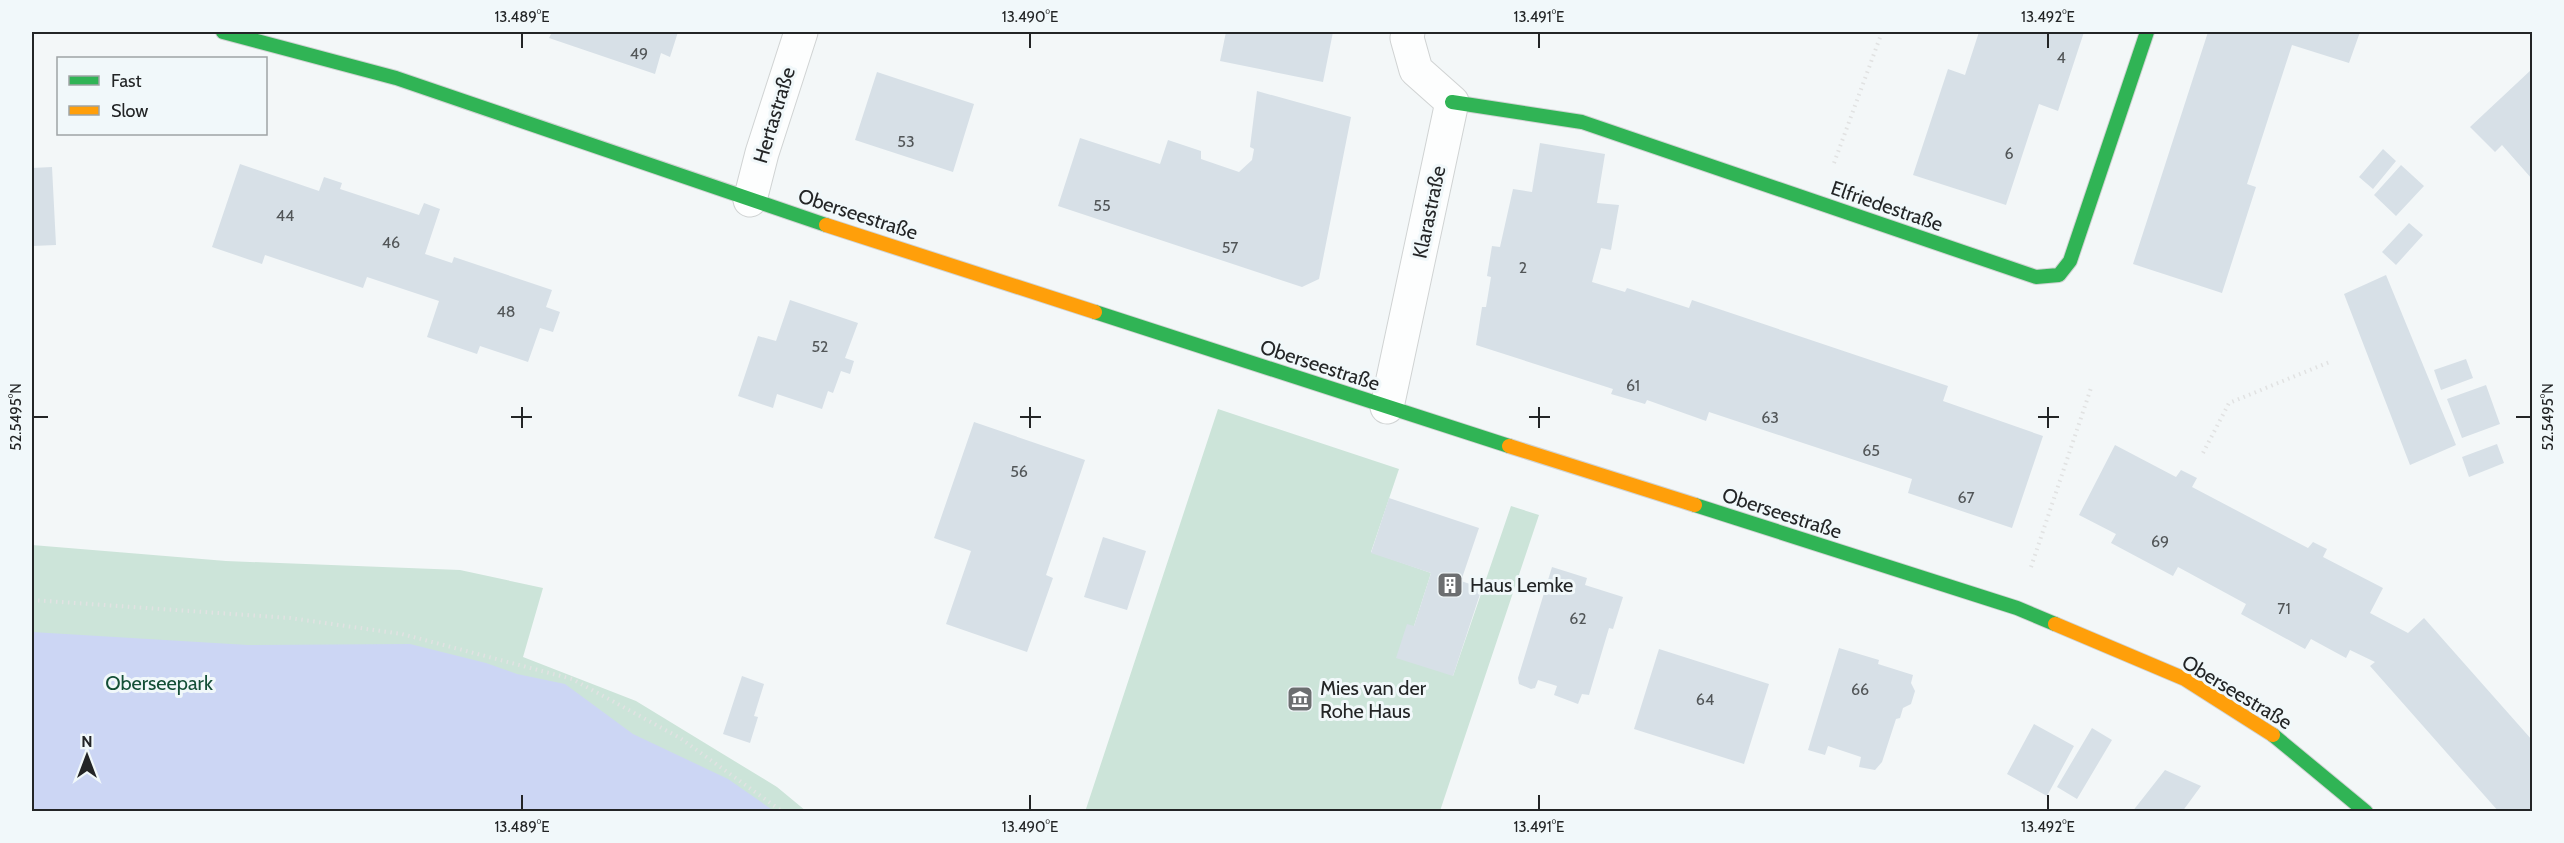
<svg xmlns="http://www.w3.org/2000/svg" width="2564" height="843" font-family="Cabin,sans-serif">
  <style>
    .green { fill: #cce4d9 }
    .water { fill: #ccd6f4 }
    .building { fill: #d7e0e7 }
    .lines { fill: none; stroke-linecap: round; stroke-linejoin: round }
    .street-casing { stroke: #d0d3d3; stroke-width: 35 }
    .fast-casing { stroke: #d0d3d3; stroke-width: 16 }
    .slow-casing { stroke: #d0d3d3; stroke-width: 16 }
    .path { stroke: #e1e2e2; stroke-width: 4; stroke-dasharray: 1.5 4.5; stroke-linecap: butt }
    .street { stroke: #fdfefe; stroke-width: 33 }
    .fast { stroke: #30b455; stroke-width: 14 }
    .slow { stroke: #ff9f0a; stroke-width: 14 }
    .ticks { fill: none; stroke: #232526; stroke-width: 2 }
    .labels { text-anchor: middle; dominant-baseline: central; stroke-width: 6; stroke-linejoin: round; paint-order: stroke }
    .number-label { font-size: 16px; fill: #525658 }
    .street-label { font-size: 20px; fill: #232526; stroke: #f1f8fa }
    .poi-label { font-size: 20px; fill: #232526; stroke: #f1f8fa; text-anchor: start }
    .park-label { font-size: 20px; fill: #144f37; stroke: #f1f8fa }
    .neatline { fill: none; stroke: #232526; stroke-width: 2 }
    .ticks-label { font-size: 15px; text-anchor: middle; fill: #232526 }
  </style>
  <rect width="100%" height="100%" fill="#f3f7f8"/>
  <path class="green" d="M1218,409L1399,469L1371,552L1431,573L1414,626L1453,676L1511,506L1539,515L1440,811L1085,812Z
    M32,545L226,561L460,570L543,588L523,657L636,701L777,787L806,811H32Z"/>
  <path class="water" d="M32,632L248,645L410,644L486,663L517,674L565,684L633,734L728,779L774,811H32Z"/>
  <path class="building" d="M552,32H678L670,57L661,53L655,74L549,38Z
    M1226,32H1333L1323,82L1220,61Z
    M1979,32H2084L2058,111L2039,104L2006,205L1913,175L1948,69L1965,75Z
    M2208,32H2360L2349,63L2292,45L2247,184L2256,187L2222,293L2133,264Z
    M2532,69V179L2502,145L2495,152L2470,127Z
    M877,72L974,104L953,172L855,140Z
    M1257,91L1351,117L1319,279L1302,287L1058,206L1080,138L1160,164L1168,140L1201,151V159L1239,172L1252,160L1254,149L1250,147Z
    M1540,143L1605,154L1597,203L1619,205L1611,250L1601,248L1592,282L1625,292L1627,288L1689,308L1692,300L1948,386L1943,401L2043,436L2012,528L1908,493L1912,479L1709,412L1706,421L1647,400L1645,404L1611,394L1613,389L1476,345L1482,307H1486L1491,277L1487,276L1492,246L1500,247L1513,189L1532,192Z
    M2383,149L2396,161L2373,189L2359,177Z
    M240,164L319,191L324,177L342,183L340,189L419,215L424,203L440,209L425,254L452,263L454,257L552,290L546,307L560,312L553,332L540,328L528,362L480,346L477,354L427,337L439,301L367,277L363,288L265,255L262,264L212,247Z
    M2401,165L2424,186L2396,216L2374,195Z
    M52,167L56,245L32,246V168Z
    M2409,223L2423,235L2396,265L2382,252Z
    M2386,275L2456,445L2410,465L2344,294Z
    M790,300L858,323L845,358L854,361L850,374L841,371L833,393L828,391L822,409L777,394L773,408L738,396L758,336L776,341Z
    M2466,359L2473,378L2441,390L2434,370Z
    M2486,385L2500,424L2462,438L2447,399Z
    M974,422L1085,460L1046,575L1053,578L1027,652L946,624L971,551L934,538Z
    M2497,444L2504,463L2469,477L2462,457Z
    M2115,445L2176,477L2181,470L2197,478L2192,487L2308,548L2313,542L2327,549L2323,557L2383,588L2370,613L2408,633L2424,618L2532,740V812H2499L2370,666L2375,662L2350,650L2346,658L2311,639L2305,649L2241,614L2246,604L2178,567L2173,576L2111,543L2116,534L2079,515Z
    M1389,498L1479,528L1461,581L1482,588L1453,676L1396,658L1407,624L1414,626L1431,573L1371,553Z
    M1103,537L1146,551L1127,610L1084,597Z
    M1552,567L1587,578L1585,585L1623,597L1613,629L1609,628L1589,695L1582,694L1578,704L1554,695L1557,686L1538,680L1535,688L1531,689L1519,684L1518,678Z
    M1839,648L1879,660L1878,664L1913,675L1911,683L1915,691L1911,704L1903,708L1900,718L1896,719L1882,762L1875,770L1859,767L1861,757L1828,746L1825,755L1808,750Z
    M1659,649L1769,684L1744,764L1634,729Z
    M742,676L764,684L754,716L758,717L750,743L723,734Z
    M2034,724L2074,746L2047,796L2007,774Z
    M2092,728L2112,740L2077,799L2057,787Z
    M2165,770L2201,786L2182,812H2132Z"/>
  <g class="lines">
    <g class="street-casing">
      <path id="street" d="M750,200L762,153L801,32
        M1387,407L1452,102L1416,70L1407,38L1408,32"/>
    </g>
    <g class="fast-casing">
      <path id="fast" d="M223,32L396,78L826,225
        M1452,102L1582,122L2036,277L2059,275L2070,261L2147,32
        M1095,312L1509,446
        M1695,505L2017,608L2055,624
        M2273,735L2366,812"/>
    </g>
    <g class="slow-casing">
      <path id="slow" d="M826,225L1095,312
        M1509,446L1695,505
        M2055,624L2185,679L2273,735"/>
    </g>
    <path class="path" d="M1834,163L1882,32
      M2203,453L2229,403L2332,361
      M2031,567L2092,385
      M32,600L290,618L402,634L572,679L680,738L783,812"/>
    <use href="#street" class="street"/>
    <use href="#fast" class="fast"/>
    <use href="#slow" class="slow"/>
  </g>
  <path class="ticks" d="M522,33V48M1030,33V48M1539,33V48M2048,33V48M522,407V428M1030,407V428M1539,407V428M2048,407V428M33,417H48M511,417H532M1020,417H1041M1529,417H1550M2038,417H2059M2516,417H2531M522,795V810M1030,795V810M1539,795V810M2048,795V810"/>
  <defs>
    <g id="building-square" transform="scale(1.35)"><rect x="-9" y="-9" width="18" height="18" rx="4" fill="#6c6e70" stroke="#f1f8fa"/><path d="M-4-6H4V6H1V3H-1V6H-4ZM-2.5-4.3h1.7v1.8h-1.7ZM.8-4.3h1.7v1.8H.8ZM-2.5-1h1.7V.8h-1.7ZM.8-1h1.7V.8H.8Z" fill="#fff"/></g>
    <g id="museum-square" transform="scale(1.35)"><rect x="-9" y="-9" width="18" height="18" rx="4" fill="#6c6e70" stroke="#f1f8fa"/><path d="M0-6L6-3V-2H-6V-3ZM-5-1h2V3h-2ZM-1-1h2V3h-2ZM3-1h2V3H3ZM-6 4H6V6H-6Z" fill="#fff"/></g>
  </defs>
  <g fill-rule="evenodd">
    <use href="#building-square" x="1450" y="585"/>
    <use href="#museum-square" x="1300" y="699"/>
  </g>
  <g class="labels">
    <g class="number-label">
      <text x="639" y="53">49</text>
      <text x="2061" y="57">4</text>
      <text x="906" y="141">53</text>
      <text x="2009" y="153">6</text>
      <text x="1102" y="205">55</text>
      <text x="285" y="215">44</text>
      <text x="391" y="242">46</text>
      <text x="1230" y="247">57</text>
      <text x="1523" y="267">2</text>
      <text x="506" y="311">48</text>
      <text x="820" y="346">52</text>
      <text x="1633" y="385">61</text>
      <text x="1770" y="417">63</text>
      <text x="1871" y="450">65</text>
      <text x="1019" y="471">56</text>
      <text x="1966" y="497">67</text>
      <text x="2160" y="541">69</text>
      <text x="2284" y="608">71</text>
      <text x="1578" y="618">62</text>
      <text x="1860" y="689">66</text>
      <text x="1705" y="699">64</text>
    </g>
    <g class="street-label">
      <text transform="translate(774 115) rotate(-73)">Hertastraße</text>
      <text transform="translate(1887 206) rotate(19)">Elfriedestraße</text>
      <text transform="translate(1429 212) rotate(-78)">Klarastraße</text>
      <text transform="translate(858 214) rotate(18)">Oberseestraße</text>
      <text transform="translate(1320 365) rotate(18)">Oberseestraße</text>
      <text transform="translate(1782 513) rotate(18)">Oberseestraße</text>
      <text transform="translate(2237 692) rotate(31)">Oberseestraße</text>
    </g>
    <g class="poi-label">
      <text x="1470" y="585">Haus Lemke</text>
      <text x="1320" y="688">Mies van der<tspan x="1320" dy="23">Rohe Haus</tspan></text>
    </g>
    <g class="park-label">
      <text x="159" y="683">Oberseepark</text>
    </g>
  </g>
  <rect width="2564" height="843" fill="none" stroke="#f1f8fa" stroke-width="66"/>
  <rect x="57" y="57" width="210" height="78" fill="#f1f8fa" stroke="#9fa4a5" stroke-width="1.5"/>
  <rect x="69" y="76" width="30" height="9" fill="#30b455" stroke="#9fa4a5" stroke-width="1.5"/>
  <text x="111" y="87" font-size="18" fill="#232526">Fast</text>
  <rect x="69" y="106" width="30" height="9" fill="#ff9f0a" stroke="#9fa4a5" stroke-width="1.5"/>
  <text x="111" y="117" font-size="18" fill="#232526">Slow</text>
  <g transform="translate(87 756)" stroke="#f1f8fa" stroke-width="4.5" paint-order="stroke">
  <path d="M0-4.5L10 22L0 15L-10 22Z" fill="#232526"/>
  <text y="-9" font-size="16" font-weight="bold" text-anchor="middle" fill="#232526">N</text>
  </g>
  <rect x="33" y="33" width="2498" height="777" class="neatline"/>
  <g class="ticks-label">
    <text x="522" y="22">13.489°E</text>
    <text x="1030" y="22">13.490°E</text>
    <text x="1539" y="22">13.491°E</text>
    <text x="2048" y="22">13.492°E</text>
    <text transform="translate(16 417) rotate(-90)" y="5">52.5495°N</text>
    <text transform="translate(2548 417) rotate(-90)" y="5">52.5495°N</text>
    <text x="522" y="832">13.489°E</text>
    <text x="1030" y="832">13.490°E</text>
    <text x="1539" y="832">13.491°E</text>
    <text x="2048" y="832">13.492°E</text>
  </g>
</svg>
